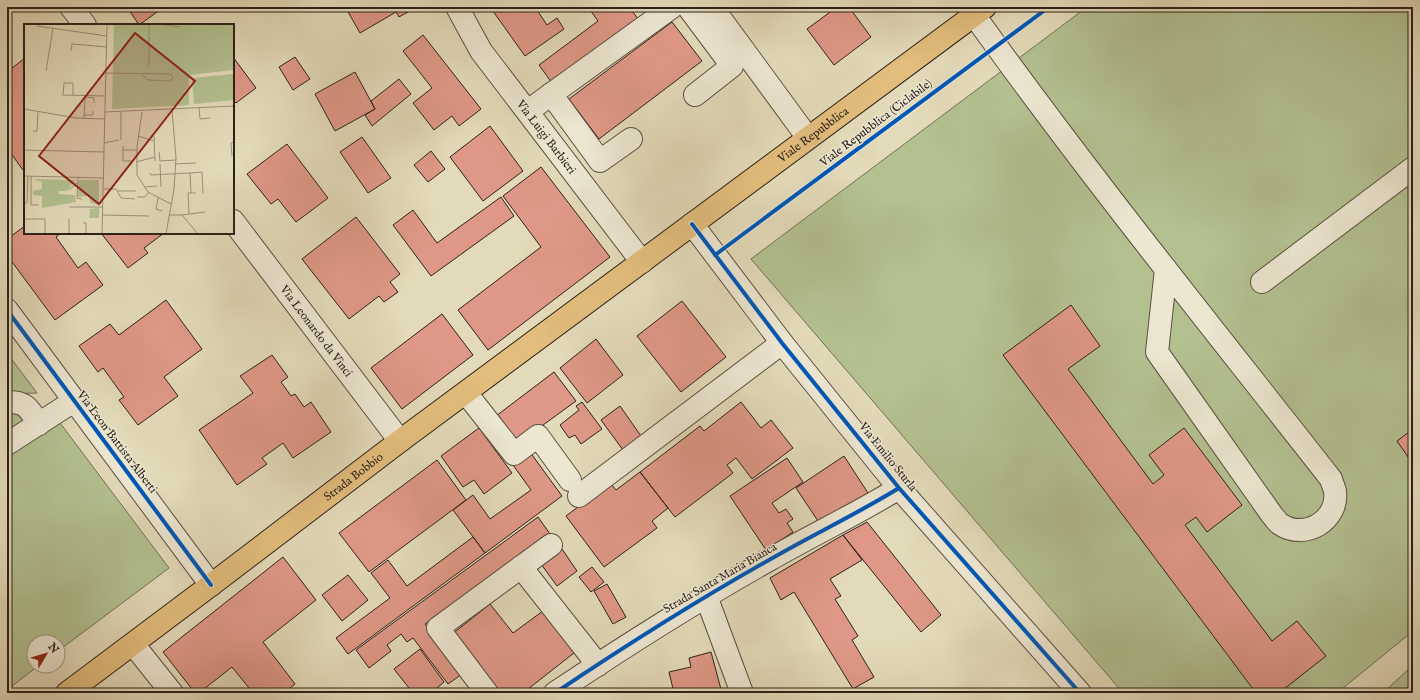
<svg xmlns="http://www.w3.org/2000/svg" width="1420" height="700" font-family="'IM FELL English',serif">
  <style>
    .green { fill: #b3c090; stroke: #707055 }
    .building { fill: #df9887; stroke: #2c211a }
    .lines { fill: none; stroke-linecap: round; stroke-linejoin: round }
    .minor-casing { stroke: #5a4f42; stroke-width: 24 }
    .major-casing { stroke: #2c211a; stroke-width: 24 }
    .minor { stroke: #ede7d2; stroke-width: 22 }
    .major { stroke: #e2bd7c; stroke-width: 22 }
    .cycleway-casing { stroke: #ede7d2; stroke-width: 6 }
    .cycleway { stroke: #0057b8; stroke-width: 4 }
    .labels { text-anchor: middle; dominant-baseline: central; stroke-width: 3; stroke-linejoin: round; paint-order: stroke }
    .street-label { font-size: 12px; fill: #2c211a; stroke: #ede7d2 }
    .inset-road { fill: none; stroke: #9a9079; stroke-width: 1 }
    .view { fill: #8f2418; fill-opacity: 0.15; stroke: #8f2418; stroke-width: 2 }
    .inset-edge { fill: none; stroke: #2c211a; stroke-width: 2 }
  </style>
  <rect width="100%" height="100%" fill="#e3dab9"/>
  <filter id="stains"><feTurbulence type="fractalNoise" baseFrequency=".005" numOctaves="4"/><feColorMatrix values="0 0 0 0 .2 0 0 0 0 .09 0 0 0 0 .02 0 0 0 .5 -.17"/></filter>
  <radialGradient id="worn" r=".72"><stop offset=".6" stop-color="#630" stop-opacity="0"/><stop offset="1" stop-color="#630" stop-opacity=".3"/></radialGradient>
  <path class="green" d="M1087,7H1413V631L1337,693H1123L751,259Z
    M7,353L37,393L7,394Z
    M7,409L31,421L7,437Z
    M60,423L169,568L58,651V642H34V666H38L7,690V455Z
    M1413,665V693H1383Z"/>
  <path class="building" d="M127,7H164L139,25Z
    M352,7H415V8L399,17L396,12L360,33L347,10Z
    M490,7H535L547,25L557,18L564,29L525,56Z
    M588,7H629L639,20L552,83L539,65L598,21Z
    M837,7H849L871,37L834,65L807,29Z
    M672,22L702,61L599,139L569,99Z
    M423,35L481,109L459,126L452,116L434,130L413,103L432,88L403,51Z
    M233,57L256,88L236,103L233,100Z
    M295,57L310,79L293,90L279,67Z
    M25,58V169L23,170L7,148V72Z
    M355,72L375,109L335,131L315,94Z
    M399,79L411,94L372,126L365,115L375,109L371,101Z
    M490,126L523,171L483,201L450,157Z
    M362,137L391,178L368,193L340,152Z
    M287,144L328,198L296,222L278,199L271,204L247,174Z
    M431,151L445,169L428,182L414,165Z
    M541,167L610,257L488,350L458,310L541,247L503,196Z
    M501,197L514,216L431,276L393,225L413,210L437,243Z
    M356,217L400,274L390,282L398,292L384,302L379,296L349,319L302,259Z
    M25,226V233H61L56,237L78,268L86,262L103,285L55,320L7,255V239Z
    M101,233H164L144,248L148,253L128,268Z
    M166,300L202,349L164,377L178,396L138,425L119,400L124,397L103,368L98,372L79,346L110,324L119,335Z
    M682,301L726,357L681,392L637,336Z
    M1071,305L1100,346L1068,369L1153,484L1164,475L1149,455L1184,428L1242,505L1207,532L1196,517L1185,525L1272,641L1297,621L1326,656L1279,693H1256L1003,355Z
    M442,314L473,355L402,409L371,368Z
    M596,339L623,375L587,403L560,368Z
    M272,355L288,377L281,382L291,396L295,394L304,407L311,402L331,432L293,458L283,443L262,458L267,464L237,485L199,430L253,393L240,376Z
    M554,372L576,401L517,444L496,416Z
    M582,402L602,429L581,444L575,435L569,438L560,425L579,410L576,406Z
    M741,402L761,428L771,420L793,448L752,479L736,458L727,465L733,473L675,517L640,472L700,426L704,431Z
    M620,406L641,436L623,450L601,420Z
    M479,428L512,473L484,494L474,480L463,487L441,456Z
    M1413,429V464L1397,441Z
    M530,452L562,496L485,553L453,510L473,495L490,519L531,490L513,465Z
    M844,456L868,493L820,524L796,488Z
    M787,458L803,482L772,503L779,513L786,509L793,519L787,523L793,532L766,550L730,496Z
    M437,460L466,500L369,572L339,533Z
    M640,472L668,508L652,521L657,528L604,567L566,516L610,483L616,490Z
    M538,517L550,534L425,624L462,674L448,684L413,638L407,642L401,634L387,645L391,651L369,668L356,650Z
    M867,522L941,615L921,632L843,535Z
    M843,535L862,560L830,579L841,596L835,599L858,636L852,640L874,677L853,689L794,592L781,600L770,578Z
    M473,537L485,553L348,654L336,638L390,598L371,573L388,560L407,586Z
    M562,549L577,571L557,586L541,564Z
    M283,557L316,600L263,642L295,684L284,693H253L232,667L199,693H195L163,652Z
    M592,567L604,582L591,592L579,577Z
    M348,575L368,600L342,621L322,595Z
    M607,584L626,617L613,624L594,591Z
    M490,604L513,633L547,608L579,649L523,693H496L451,635Z
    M420,649L444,682L437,688L440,693H413L394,669Z
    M711,652L722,693H674L669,672L691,667L689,658Z"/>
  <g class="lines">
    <g class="minor-casing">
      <g id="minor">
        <path d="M71,7L85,25"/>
        <path id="s1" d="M457,7L481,51L642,262"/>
        <path d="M688,7L732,66L695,95"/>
        <path d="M712,7L808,138"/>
        <path d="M974,15C1088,174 1211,326 1331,479C1332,483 1334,487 1335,491C1339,520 1305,541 1280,524C1277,522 1275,518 1272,515L1157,352L1166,269"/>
        <path d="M551,94L600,161L631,139"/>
        <path d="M528,111L672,7"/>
        <path id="s2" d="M233,221L400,441"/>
        <path d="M692,224L782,343L899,488L1080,693"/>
        <path d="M1262,282L1413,168"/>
        <path d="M7,310L211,585"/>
        <path d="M466,393L514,454L538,436L570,480"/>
        <path d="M7,402C26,401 29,409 39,424"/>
        <path d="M7,444L74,401"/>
        <path d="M579,496L782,343"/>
        <path d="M521,567L598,665"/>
        <path d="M706,596L742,693"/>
        <path d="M133,644L172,693"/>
        <path d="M487,693L438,628L551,545"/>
        <path d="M555,693C625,646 696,601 769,560C812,535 857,514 899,488"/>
      </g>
    </g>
    <g class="major-casing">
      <g id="major">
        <path id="s3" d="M67,693L211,585L400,441L985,7"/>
      </g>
    </g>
    <use href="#minor" class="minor"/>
    <use href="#major" class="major"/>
    <g class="cycleway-casing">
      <path id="cycleway" d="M692,224L782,343L899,488L1080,693
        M715,255L1049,7
        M7,310L211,585
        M555,693C625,646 696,601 769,560C812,535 857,514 899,488"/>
    </g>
    <use href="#cycleway" class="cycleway"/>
  </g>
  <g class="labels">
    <g class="street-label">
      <text transform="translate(876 123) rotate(-37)">Viale Repubblica (Ciclabile)</text>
      <text stroke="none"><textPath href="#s3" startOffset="932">Viale Repubblica</textPath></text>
      <text stroke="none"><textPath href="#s1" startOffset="158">Via Luigi Barbieri</textPath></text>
      <text stroke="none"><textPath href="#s2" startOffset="138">Via Leonardo da Vinci</textPath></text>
      <text transform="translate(117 442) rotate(53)">Via Leon Battista Alberti</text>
      <text transform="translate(888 457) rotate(51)">Via Emilio Sturla</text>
      <text stroke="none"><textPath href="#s3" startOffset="359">Strada Bobbio</textPath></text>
      <text transform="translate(720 578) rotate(-30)">Strada Santa Maria Bianca</text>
    </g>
  </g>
  <g transform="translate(24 24)">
    <rect width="210" height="210" fill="#e3dab9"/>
    <path d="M90,0H209V46L165,51V81L88,85ZM209,50L210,76L170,80L168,54ZM9,155L51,156L43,167H35L34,170L51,171L52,178L18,184V172L9,171V167L18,165V158ZM55,156H75V181L67,179L64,172L54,173ZM75,184V194H65L66,185Z" fill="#b3c090"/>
    <path class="inset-road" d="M135,0L156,3M13,2L83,12M47,27L48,20L83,23M125,42V0M22,47L29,4M82,49L146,50L149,53L147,57L124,56L117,50M49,71V59H40L39,71L81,72M175,84L176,95L186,94M0,85L52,94L81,95M81,88L210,82M118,88L113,123V151L124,168L147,180M60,91H69V87M60,94L61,73L70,74V79M9,107H13L14,88M114,112L130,117M130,112L131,137M97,116V88M80,119L95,116M99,122V137H108M0,126L80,128M99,126H113M135,128L136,137L152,136M208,132L207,119L210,118M112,138L131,133M136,140L137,163M151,140L172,139M126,149L127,151L166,149M0,152L80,154M7,152V181H15M54,153L53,174L58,175M120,163L133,162M79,165H92L97,174L111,175M45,166L54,158M94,167H112M167,169L166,149L178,148L179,169M113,173H121L125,168M134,174L132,185L138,187M0,179H3L4,152M45,183H79M165,190L164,169H172M79,191L125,192M145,191H158L174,210M158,191L181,188M0,195H21V210M59,199H62V210M45,210V195M78,210L83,0M142,210L150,165L152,134L148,86"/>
    <path class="view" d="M111,9L171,57L75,180L15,132Z"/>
    <rect width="210" height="210" class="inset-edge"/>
  </g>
  <rect width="1420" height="700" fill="none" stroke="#e3dab9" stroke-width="24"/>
  <rect x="8" y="8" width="1404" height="684" fill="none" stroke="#2c211a" stroke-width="2"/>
  <rect x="12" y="12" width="1396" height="676" fill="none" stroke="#2c211a"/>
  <g transform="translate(46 654) rotate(52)"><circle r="19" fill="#ede7d2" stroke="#a09888"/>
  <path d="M0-3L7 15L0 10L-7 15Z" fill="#8f2418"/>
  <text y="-6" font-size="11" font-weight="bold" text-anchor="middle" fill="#2c211a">N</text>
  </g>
  <rect width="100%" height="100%" filter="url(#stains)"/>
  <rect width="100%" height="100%" fill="url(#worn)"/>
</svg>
